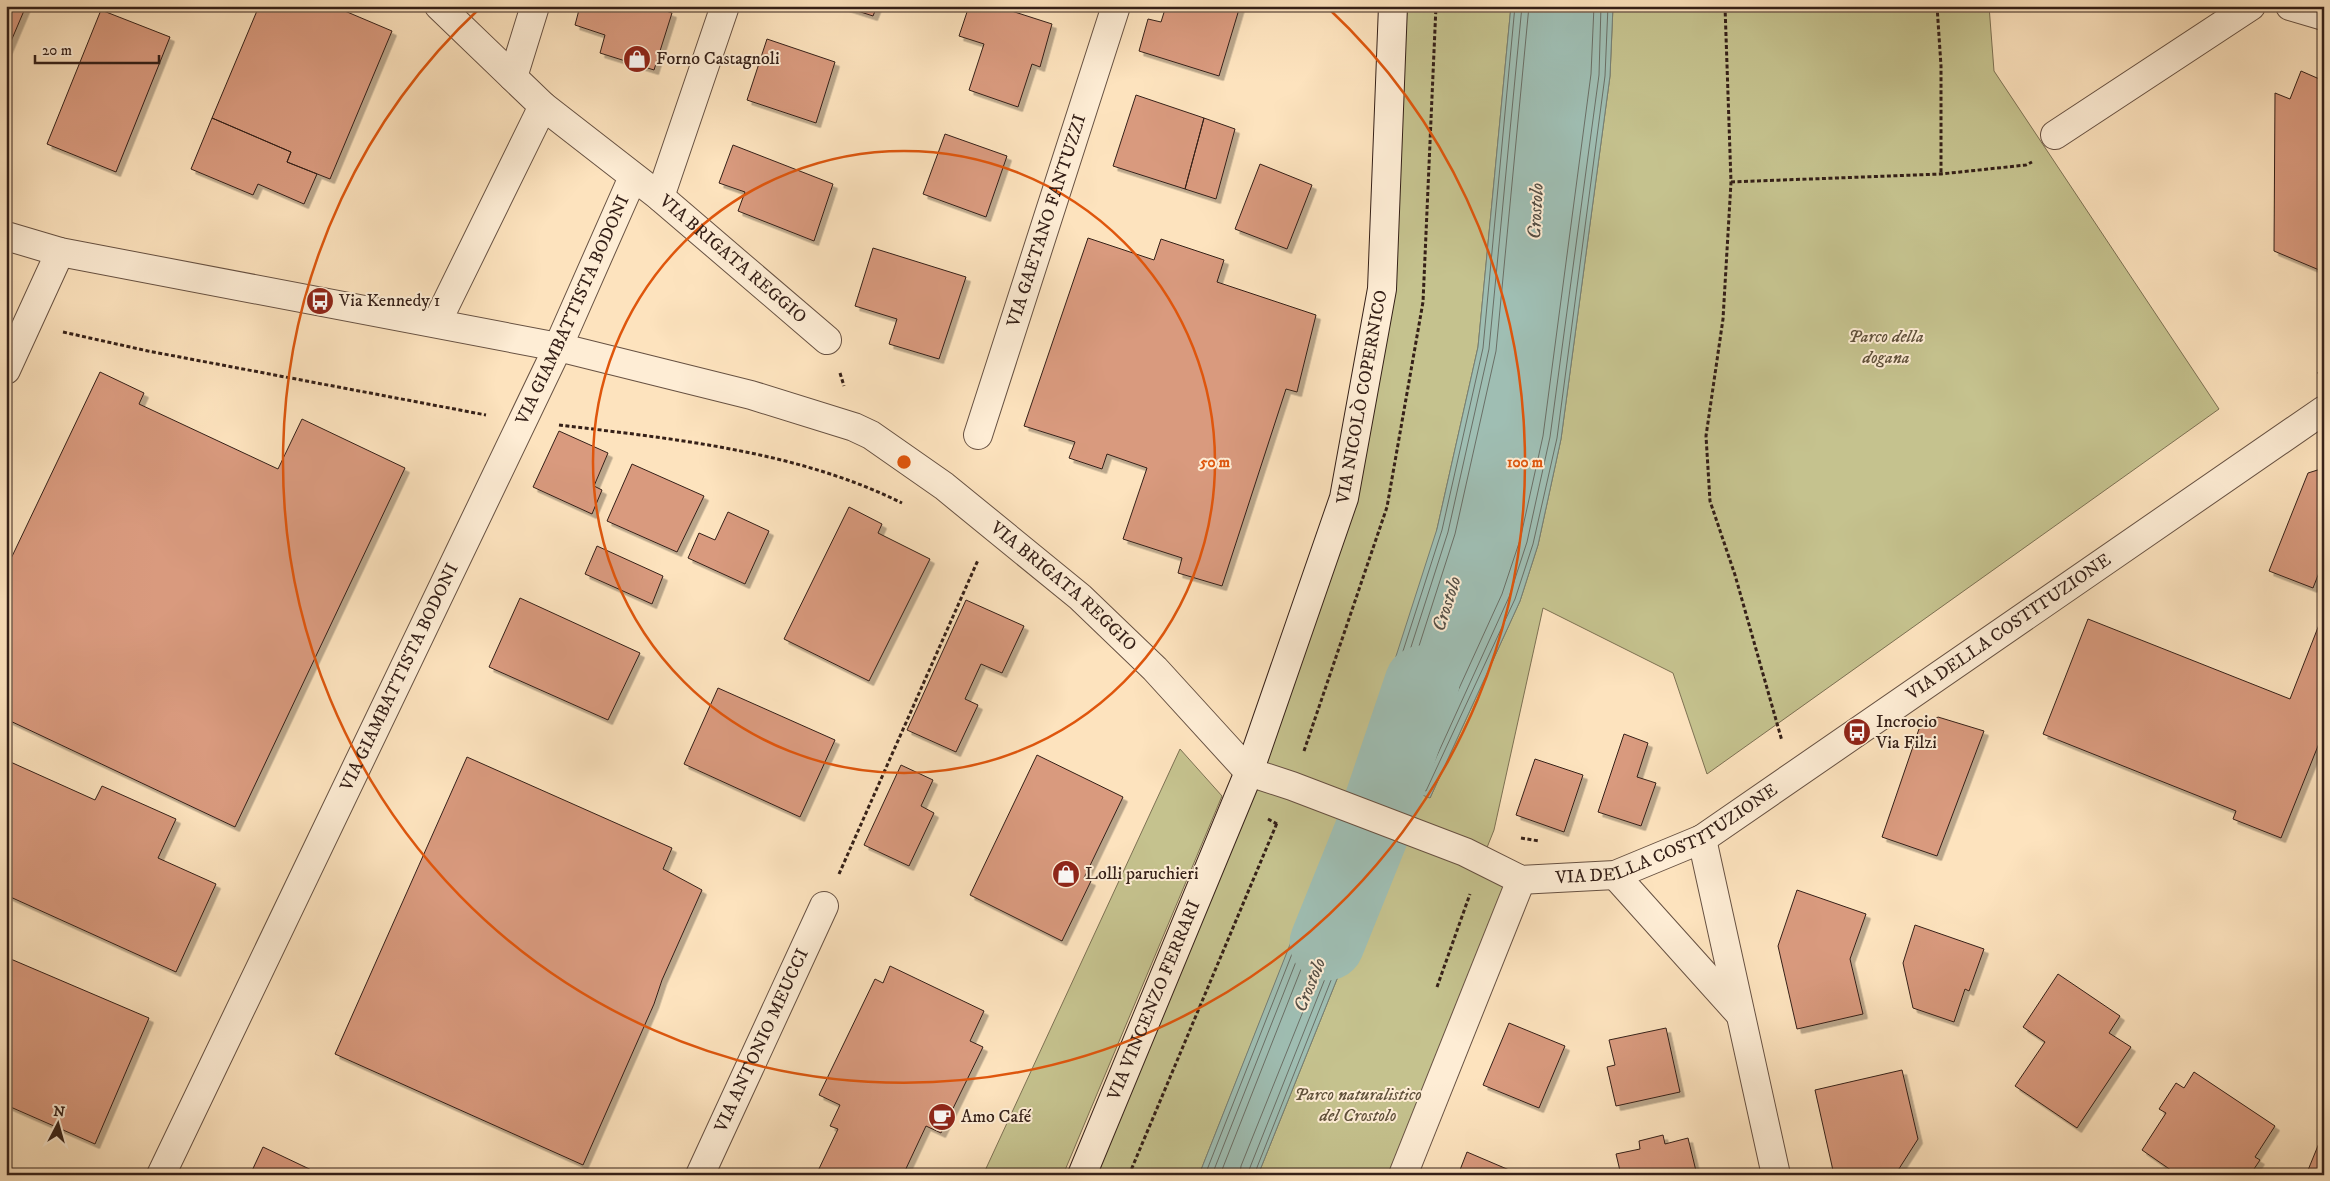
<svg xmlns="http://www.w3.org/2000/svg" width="2330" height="1181" font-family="'IM FELL DW Pica',serif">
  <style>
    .green { fill: #c5c28e; stroke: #7d7153 }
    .water { fill: #9fbeb3; stroke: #757f75 }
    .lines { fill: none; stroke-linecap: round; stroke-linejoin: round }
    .shore { stroke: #6a6f66; stroke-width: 1 }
    .river { stroke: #9fbeb3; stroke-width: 75 }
    .building { fill: #d99a7e; stroke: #352018; filter: url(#shadow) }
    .street-casing { stroke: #675142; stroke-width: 30 }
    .secondary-casing { stroke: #352018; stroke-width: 30 }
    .path { stroke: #352018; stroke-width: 3; stroke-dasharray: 4 2.5; stroke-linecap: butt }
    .street { stroke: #feedd5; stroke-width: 28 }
    .secondary { stroke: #feedd5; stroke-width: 28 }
    .ring { fill: none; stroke: #df560d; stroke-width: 2.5 }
    .labels { text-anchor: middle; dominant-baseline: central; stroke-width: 4; stroke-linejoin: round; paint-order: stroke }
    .poi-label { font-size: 18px; fill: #352018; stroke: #feedd5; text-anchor: start }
    .street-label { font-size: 18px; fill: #352018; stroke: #feedd5 }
    .park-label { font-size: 18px; font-style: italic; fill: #60513b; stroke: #feedd5 }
    .water-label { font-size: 19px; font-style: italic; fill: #554f46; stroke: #feedd5 }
    .centre { fill: #df560d; stroke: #feedd5; stroke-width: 2.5 }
    .ring-label { font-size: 15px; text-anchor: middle; font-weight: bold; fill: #df560d; stroke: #feedd5; stroke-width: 4; stroke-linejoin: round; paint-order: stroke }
  </style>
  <defs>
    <filter id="shadow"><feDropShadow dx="4.5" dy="4.5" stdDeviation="0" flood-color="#0004"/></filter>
  </defs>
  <rect width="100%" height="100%" fill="#fde3be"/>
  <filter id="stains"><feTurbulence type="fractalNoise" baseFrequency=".004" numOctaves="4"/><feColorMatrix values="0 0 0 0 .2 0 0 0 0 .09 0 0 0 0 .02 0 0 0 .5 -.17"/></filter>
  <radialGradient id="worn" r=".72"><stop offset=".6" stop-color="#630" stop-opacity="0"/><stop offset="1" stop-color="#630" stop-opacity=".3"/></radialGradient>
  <path class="green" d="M1393,6H1511L1478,347L1437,529L1430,798L1520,601L1538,545L1561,439L1610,76L1613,6H1989L1994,71L2219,409L1707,774L1673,673L1543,608L1494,830L1482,860L1521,880L1403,1175H1258L1387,855L1335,833L1199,1175H1082L1344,498L1382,289Z
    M1180,749L1222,796L1063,1175H983Z"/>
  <path class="water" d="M1511,6H1613L1610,76L1561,439L1538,545L1520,601L1430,798L1359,771L1437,529L1478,347Z
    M1334,833L1387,855L1258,1175H1199Z"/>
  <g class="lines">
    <path class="shore" d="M1515,6L1483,348L1442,530L1366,766L1368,768L1426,791L1515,599L1533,544L1557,438L1605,76L1608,6
      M1522,6L1489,349L1448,532L1374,762L1376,765L1423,783L1425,782L1509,597L1527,542L1550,437L1599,75L1601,6
      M1529,6L1496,351L1455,534L1383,758L1385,760L1419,773L1421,772L1502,594L1520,540L1543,436L1591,74L1594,6
      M1205,1175L1336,842L1339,841L1378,857L1379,859L1254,1175
      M1212,1175L1340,850L1343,849L1370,860L1371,863L1247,1175
      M1220,1175L1344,860L1347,859L1360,864L1361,867L1241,1166L1240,1175"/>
    <path class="river" d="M1327,943L1371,834L1422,683"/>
  </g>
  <path class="building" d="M6,6H26L6,53Z
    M259,6H333L392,31L330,179L287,162L291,152L212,118Z
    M580,6H651L672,13L654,70L600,53L605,35L575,25Z
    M842,6H877L873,16Z
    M969,6H996L1052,24L1040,67L1032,64L1018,107L969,90L984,44L959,36Z
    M1166,6H1240L1219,76L1139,51L1148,19L1161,22Z
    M101,10L170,37L116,172L47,144Z
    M767,39L835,62L816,123L747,100Z
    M2301,71L2324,81V272L2274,251L2275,93L2290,99Z
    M1136,95L1204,118L1185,189L1113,166Z
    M212,118L291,152L287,162L317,174L304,204L258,184L253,195L191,169Z
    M1204,118L1235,129L1216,199L1185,189Z
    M945,134L1007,156L986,217L923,194Z
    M733,145L833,184L814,241L738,211L745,192L719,183Z
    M1260,164L1312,185L1287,249L1235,229Z
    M1088,238L1154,260L1161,239L1224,260L1217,282L1316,315L1297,392L1286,389L1222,586L1178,573L1182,558L1123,539L1147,468L1107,454L1102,469L1069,458L1075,442L1024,426Z
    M873,248L966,277L939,359L889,344L897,319L855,306Z
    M100,372L144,393L139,404L278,469L302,419L405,468L235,827L6,719V569Z
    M559,431L608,453L594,486L602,490L592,514L533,487Z
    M632,464L704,496L677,552L607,521Z
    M2324,468V560L2313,588L2269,571L2308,473Z
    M849,507L882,524L878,533L930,559L869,681L784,639Z
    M728,512L769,531L745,584L688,558L699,533L715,540Z
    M597,546L663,576L652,604L585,574Z
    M520,598L640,653L608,720L489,667Z
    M966,600L1024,626L1002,673L981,664L965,699L978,705L956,752L907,730Z
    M2324,612V731L2281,838L2233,819L2236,811L2043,734L2088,619L2290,699Z
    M718,688L835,740L800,817L684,764Z
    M1938,717L1984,731L1937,856L1882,837L1919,729Z
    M1624,734L1648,743L1637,777L1656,783L1641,826L1598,812Z
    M1037,755L1123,797L1084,878L1091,881L1062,941L970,895Z
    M467,757L672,848L663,869L702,890L662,980L654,1004L583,1165L335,1054Z
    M1535,759L1583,775L1564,832L1516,815Z
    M6,760L95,800L102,786L176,819L158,858L216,884L176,972L6,895Z
    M901,765L933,780L921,806L934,813L909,866L864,845Z
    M1797,890L1866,914L1850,959L1863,1014L1797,1029L1778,946Z
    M1915,925L1984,949L1969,991L1965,989L1954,1022L1913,1008L1903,963Z
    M6,957L149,1018L95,1144L6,1105Z
    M890,966L984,1011L970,1041L983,1047L941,1133L926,1126L903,1175H816L838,1129L830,1126L840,1105L819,1095L875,979L883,983Z
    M2058,974L2120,1016L2109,1033L2131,1047L2077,1128L2015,1086L2045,1042L2023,1027Z
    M1509,1023L1565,1046L1539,1108L1483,1085Z
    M1666,1028L1680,1092L1616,1106L1607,1067L1615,1065L1609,1040Z
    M1902,1070L1918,1139L1895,1175H1834L1815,1090Z
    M2194,1072L2275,1126L2255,1157L2260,1160L2250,1175H2178L2142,1150L2166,1113L2159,1109L2176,1083L2184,1088Z
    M2324,1131V1175H2306Z
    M1663,1135L1665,1144L1688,1138L1697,1175H1621L1616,1154L1640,1149L1639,1141Z
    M263,1147L322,1175H250Z
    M1467,1152L1521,1175H1458Z"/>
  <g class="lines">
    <g class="street-casing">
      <g id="street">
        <path d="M2290,6L2324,16"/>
        <path d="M513,77L535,6"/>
        <path id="s1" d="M543,106L660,197L827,340"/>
        <path d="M2055,135L2251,6"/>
        <path d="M660,197L725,6"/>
        <path id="s2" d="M6,236L60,252L558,347L751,395L854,427L871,435L944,486L1080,597L1155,669L1249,772L1292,786L1465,852L1521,880L1615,875L1702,839L2324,410"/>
        <path d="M437,322L543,106L439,6"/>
        <path d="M6,370L60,252"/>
        <path id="s3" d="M978,435L1116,6"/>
        <path d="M1702,839L1776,1175"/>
        <path d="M1615,875L1739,1013"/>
        <path id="s4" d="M161,1175L558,347L633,177"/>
        <path id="s5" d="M700,1175L824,906"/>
        <path d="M1403,1175L1521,880"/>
      </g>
    </g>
    <g class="secondary-casing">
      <g id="secondary">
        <path id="s6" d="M1082,1175L1249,772L1344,498L1382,289L1393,6"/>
      </g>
    </g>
    <path class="path" d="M1725,6L1731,182L1723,319L1706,436L1710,501L1735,575L1782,741
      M1937,6L1941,66V174
      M1731,182L1941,174L2026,165L2032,162
      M63,332L148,351L486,415
      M840,373L844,386
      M2318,374L2324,369
      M559,425C675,439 797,451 902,503
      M1304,751L1387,507L1423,302L1436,6
      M1268,819L1277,824
      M1521,838L1539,841
      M839,874L978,560
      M1437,987L1470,894
      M1129,1175L1277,823"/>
    <use href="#street" class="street"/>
    <use href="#secondary" class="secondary"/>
  </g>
  <g class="ring">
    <circle cx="904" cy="462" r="311"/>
    <path d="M1328 8A621 621 0 1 1 480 8"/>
  </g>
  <defs>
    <g id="shop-disc" transform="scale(1.4375)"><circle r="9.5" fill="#8f2418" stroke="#feedd5"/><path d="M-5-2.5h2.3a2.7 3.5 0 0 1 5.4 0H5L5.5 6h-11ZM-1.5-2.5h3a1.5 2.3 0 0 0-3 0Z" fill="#fff"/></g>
    <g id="bus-disc" transform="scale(1.4375)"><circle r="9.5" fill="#8f2418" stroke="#feedd5"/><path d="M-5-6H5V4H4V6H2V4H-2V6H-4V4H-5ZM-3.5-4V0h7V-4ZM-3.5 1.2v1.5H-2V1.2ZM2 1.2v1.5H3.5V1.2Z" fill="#fff"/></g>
    <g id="cafe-disc" transform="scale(1.4375)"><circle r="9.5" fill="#8f2418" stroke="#feedd5"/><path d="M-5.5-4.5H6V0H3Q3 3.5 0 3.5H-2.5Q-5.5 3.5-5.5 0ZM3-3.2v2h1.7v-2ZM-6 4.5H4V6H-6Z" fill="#fff"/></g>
  </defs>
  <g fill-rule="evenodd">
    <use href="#shop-disc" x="637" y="59"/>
    <use href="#bus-disc" x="320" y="301"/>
    <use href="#bus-disc" x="1857" y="732"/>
    <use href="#shop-disc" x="1066" y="874"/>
    <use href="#cafe-disc" x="942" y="1117"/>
  </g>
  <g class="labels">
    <g class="poi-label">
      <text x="656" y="59">Forno Castagnoli</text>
      <text x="339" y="301">Via Kennedy 1</text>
      <text x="1876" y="722">Incrocio<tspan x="1876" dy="21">Via Filzi</tspan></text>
      <text x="1085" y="874">Lolli paruchieri</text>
      <text x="961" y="1117">Amo Café</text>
    </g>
    <g class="street-label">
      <text stroke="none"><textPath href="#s3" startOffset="225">VIA GAETANO FANTUZZI</textPath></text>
      <text stroke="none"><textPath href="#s1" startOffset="244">VIA BRIGATA REGGIO</textPath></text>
      <text stroke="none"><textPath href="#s4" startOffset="958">VIA GIAMBATTISTA BODONI</textPath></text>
      <text stroke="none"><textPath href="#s6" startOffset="829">VIA NICOLÒ COPERNICO</textPath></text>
      <text stroke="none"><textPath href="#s2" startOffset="1134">VIA BRIGATA REGGIO</textPath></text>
      <text stroke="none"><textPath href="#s2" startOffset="2251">VIA DELLA COSTITUZIONE</textPath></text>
      <text stroke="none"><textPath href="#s4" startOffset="552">VIA GIAMBATTISTA BODONI</textPath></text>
      <text stroke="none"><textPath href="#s2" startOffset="1846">VIA DELLA COSTITUZIONE</textPath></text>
      <text stroke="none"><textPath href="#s6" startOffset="189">VIA VINCENZO FERRARI</textPath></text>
      <text stroke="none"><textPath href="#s5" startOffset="148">VIA ANTONIO MEUCCI</textPath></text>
    </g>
    <g class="park-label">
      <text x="1886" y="337">Parco della<tspan x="1886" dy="21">dogana</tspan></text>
      <text x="1358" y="1095">Parco naturalistico<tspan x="1358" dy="21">del Crostolo</tspan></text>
    </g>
    <g class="water-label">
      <text transform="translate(1536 211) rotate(-87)">Crostolo</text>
      <text transform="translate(1447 604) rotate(-72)">Crostolo</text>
      <text transform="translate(1310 985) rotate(-68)">Crostolo</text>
    </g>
  </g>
  <circle cx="904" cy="462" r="8" class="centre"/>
  <g class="ring-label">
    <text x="1215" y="467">50 m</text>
    <text x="1525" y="467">100 m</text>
  </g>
  <rect width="2330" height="1181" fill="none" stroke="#fde3be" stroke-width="25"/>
  <rect x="8" y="8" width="2315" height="1166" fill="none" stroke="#352018" stroke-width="2.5"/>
  <rect x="12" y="12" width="2305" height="1156" fill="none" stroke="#352018"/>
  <g transform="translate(58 1124) rotate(6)" stroke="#feedd5" stroke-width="4" paint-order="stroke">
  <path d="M0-4L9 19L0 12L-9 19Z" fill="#352018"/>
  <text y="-8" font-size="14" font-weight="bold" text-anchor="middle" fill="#352018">N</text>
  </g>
  <path d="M35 55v8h124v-8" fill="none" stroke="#352018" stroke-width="2.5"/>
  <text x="42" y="55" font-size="15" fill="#352018" stroke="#feedd5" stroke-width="4" paint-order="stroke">20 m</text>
  <rect width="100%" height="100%" filter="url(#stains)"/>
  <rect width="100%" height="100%" fill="url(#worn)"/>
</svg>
